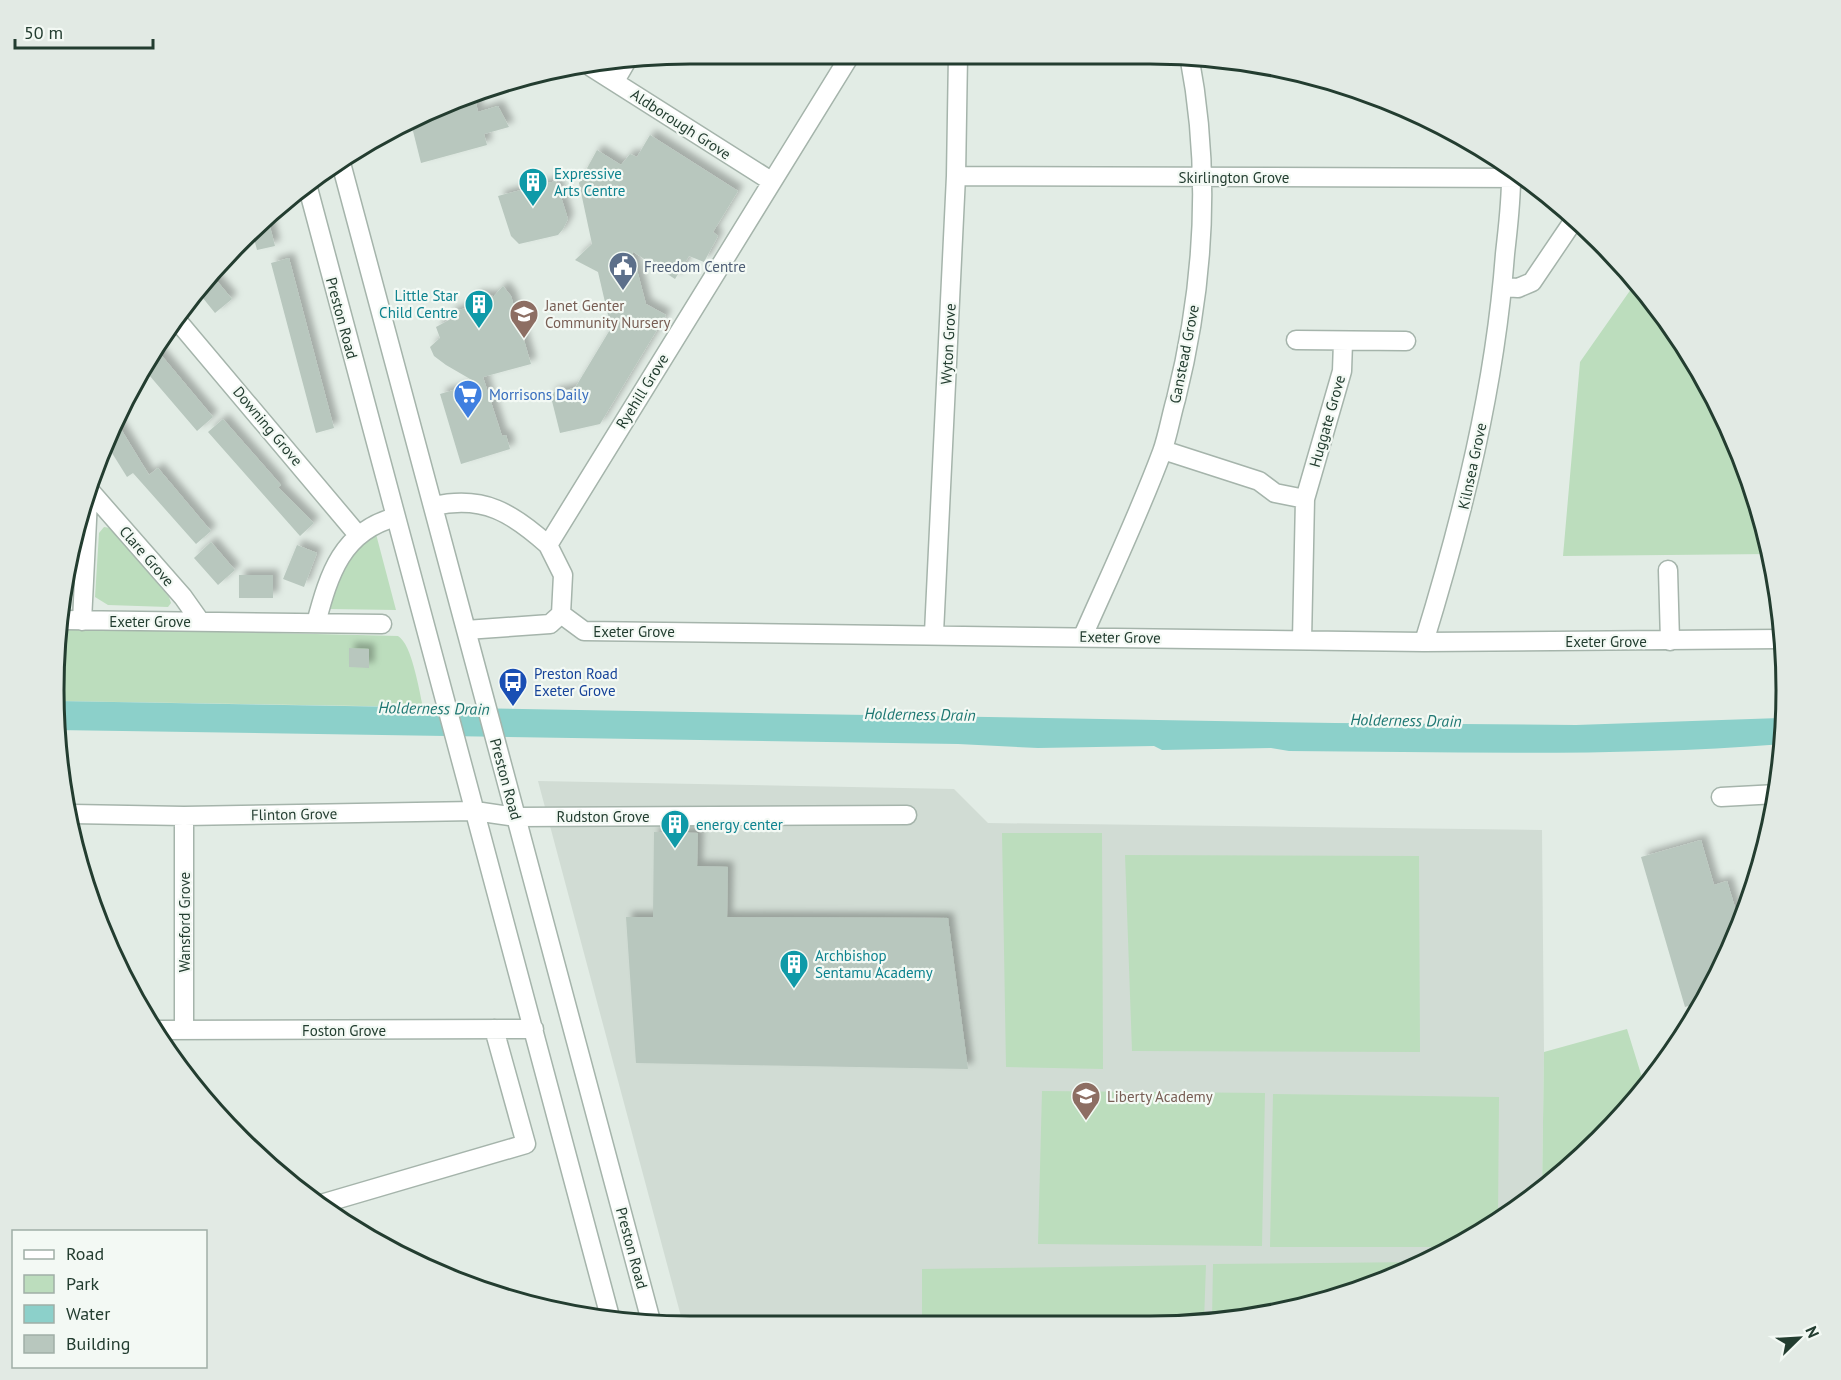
<svg xmlns="http://www.w3.org/2000/svg" width="1841" height="1380" font-family="'PT Sans',sans-serif">
  <style>
    .built { fill: #d1dcd4 }
    .green { fill: #bcddbd }
    .water { fill: #8cd0ca }
    .building { fill: #b8c7be; filter: url(#shadow) }
    .lines { fill: none; stroke-linecap: round; stroke-linejoin: round }
    .minor-casing { stroke: #a5b4ab; stroke-width: 21 }
    .minor { stroke: #fff; stroke-width: 18 }
    .labels { text-anchor: middle; dominant-baseline: central; stroke-width: 4.5; stroke-linejoin: round; paint-order: stroke }
    .street-label { font-size: 15px; fill: #233d30; stroke: #f3f9f4 }
    .culture-label { font-size: 15px; fill: #0d838f; stroke: #f3f9f4; text-anchor: start }
    .service-label { font-size: 15px; fill: #4e5e75; stroke: #f3f9f4; text-anchor: start }
    .education-label { font-size: 15px; fill: #785e54; stroke: #f3f9f4; text-anchor: start }
    .shop-label { font-size: 15px; fill: #366cbe; stroke: #f3f9f4; text-anchor: start }
    .transit-label { font-size: 15px; fill: #164399; stroke: #f3f9f4; text-anchor: start }
    .water-label { font-size: 16px; font-style: italic; fill: #1e7772; stroke: #f3f9f4 }
    .rim { fill: none; stroke: #233d30; stroke-width: 3 }
  </style>
  <defs>
    <filter id="shadow"><feDropShadow dx="5.5" dy="-5.5" stdDeviation="3" flood-color="#0004"/></filter>
  </defs>
  <rect width="100%" height="100%" fill="#e2ece5"/>
  <path class="built" d="M538,781L954,789L988,823L1542,830L1544,1052L1542,1191L1394,1278L1234,1321L683,1324Z"/>
  <path class="green" d="M1636,282C1696,346 1756,468 1770,554L1563,556L1580,362Z
    M104,527L110,528L169,597L171,603L168,607L108,605L95,597L99,533Z
    M376,534L396,610L329,609C338,580 349,552 376,534Z
    M75,541L73,595L64,604L66,566Z
    M62,628L398,636C412,644 419,690 423,707L57,701Z
    M1002,833H1102L1103,1069L1006,1067Z
    M1125,855L1419,856L1420,1052L1132,1051Z
    M1627,1029L1645,1087L1629,1110L1542,1191L1544,1052Z
    M1042,1091L1265,1093L1262,1246L1038,1244Z
    M1273,1094L1499,1097L1498,1218L1447,1247H1270Z
    M1422,1262L1394,1278L1234,1321H1212L1213,1264Z
    M1206,1265L1204,1321L922,1323V1269Z"/>
  <path class="water" d="M57,701L1335,723L1576,725L1783,718L1782,744C1619,757 1453,752 1289,751L1271,748L1162,750L1154,746L1038,748L958,744L56,730Z"/>
  <path class="building" d="M476,103L478,112L498,106L509,127L484,134L487,145L421,163L411,123L454,105L455,110Z
    M650,135L738,191L713,232L718,236L704,262L689,256L675,279L632,251L646,304L666,315L600,424L560,433L550,393L575,388L611,328L598,272L575,260L592,244L579,183L597,150L621,165L630,154L637,157Z
    M556,181L568,219L563,229L558,235L519,244L511,236L498,196Z
    M268,219L275,246L257,250L252,231Z
    M289,258L334,428L316,433L271,263Z
    M212,275L232,299L215,313L198,292Z
    M503,286L511,296L531,364L483,377L502,436L506,435L510,449L461,464L440,394L477,383L446,365L434,356L430,347L440,338L436,327L451,319L449,313L466,308L469,301L477,295L494,296Z
    M157,350L213,417L197,431L143,368Z
    M223,419L281,485L278,487L314,523L300,536L208,432Z
    M116,421L149,475L158,468L211,531L196,544L133,473L127,477L107,445Z
    M211,542L235,570L218,585L194,558Z
    M297,545L317,553L304,587L283,579Z
    M239,575H273V598H239Z
    M349,648L369,649V668L349,667Z
    M654,832L698,833L697,866L728,867L727,917L948,918L968,1069L636,1063L626,917H653Z
    M1701,840L1714,885L1727,881L1740,924L1705,1001L1685,1007L1641,857Z"/>
  <g class="lines">
    <g class="minor-casing">
      <path id="minor" d="M591,67L771,181
        M615,81L626,62
        M341,163L652,1325
        M956,176L1526,178
        M308,188L610,1317
        M1503,287L1518,288L1532,282L1576,217
        M176,319L358,535
        M1296,340L1406,341
        M1163,450L1259,481L1275,493L1305,499
        M91,492L183,597L200,621
        M434,506C484,495 512,513 548,545
        M1668,570L1670,641
        M561,614L563,575L548,545L851,54
        M63,620L382,624
        M82,621L88,500
        M316,623C329,574 342,531 396,517
        M466,630L550,624L561,614L584,631L1424,642L1784,639
        M934,633L956,176L958,55
        M1083,636C1110,575 1139,514 1162,452C1168,435 1171,416 1176,399C1204,287 1211,169 1189,55
        M1302,640L1305,499L1342,371L1343,342
        M1424,642C1463,515 1495,387 1505,254C1508,226 1512,197 1511,168
        M1721,797L1777,794
        M72,814L184,816L475,811L516,817L907,815
        M184,816V1029
        M154,1030L534,1029
        M321,1204L526,1144L494,1029"/>
    </g>
    <use href="#minor" class="minor"/>
  </g>
  <defs>
    <g id="building-pin" transform="scale(1.5)"><path d="M0 17L-7.5 6A9.5 9.5 0 1 1 7.5 6Z" fill="#0f9aa8" stroke="#f3f9f4"/><path d="M-4-6H4V6H1V3H-1V6H-4ZM-2.5-4.3h1.7v1.8h-1.7ZM.8-4.3h1.7v1.8H.8ZM-2.5-1h1.7V.8h-1.7ZM.8-1h1.7V.8H.8Z" fill="#fff"/></g>
    <g id="civic-pin" transform="scale(1.5)"><path d="M0 17L-7.5 6A9.5 9.5 0 1 1 7.5 6Z" fill="#5c6f8a" stroke="#f3f9f4"/><path d="M-.6-6.5H3V-4.5H.6V-3L4-1V1h2V6H-6V1h2V-1L-.6-3ZM-1.2 2.5V6h2.4V2.5Z" fill="#fff"/></g>
    <g id="school-pin" transform="scale(1.5)"><path d="M0 17L-7.5 6A9.5 9.5 0 1 1 7.5 6Z" fill="#8d6e63" stroke="#f3f9f4"/><path d="M0-5L7-2L0 1L-7-2ZM-4 1L0 2.5L4 1V4Q0 6-4 4Z" fill="#fff"/></g>
    <g id="supermarket-pin" transform="scale(1.5)"><path d="M0 17L-7.5 6A9.5 9.5 0 1 1 7.5 6Z" fill="#3f7fe0" stroke="#f3f9f4"/><path d="M-6-5.5h2.5l.6 2H6L4.5 2H-2.5L-4.4-4H-6ZM-1.5 3.2a1.3 1.3 0 1 0 .1 0ZM3 3.2a1.3 1.3 0 1 0 .1 0Z" fill="#fff"/></g>
    <g id="bus-pin" transform="scale(1.5)"><path d="M0 17L-7.5 6A9.5 9.5 0 1 1 7.5 6Z" fill="#1a4fb4" stroke="#f3f9f4"/><path d="M-5-6H5V4H4V6H2V4H-2V6H-4V4H-5ZM-3.5-4V0h7V-4ZM-3.5 1.2v1.5H-2V1.2ZM2 1.2v1.5H3.5V1.2Z" fill="#fff"/></g>
  </defs>
  <g fill-rule="evenodd">
    <use href="#building-pin" x="533" y="182"/>
    <use href="#civic-pin" x="623" y="266"/>
    <use href="#building-pin" x="479" y="304"/>
    <use href="#school-pin" x="524" y="314"/>
    <use href="#supermarket-pin" x="468" y="394"/>
    <use href="#bus-pin" x="513" y="682"/>
    <use href="#building-pin" x="675" y="824"/>
    <use href="#building-pin" x="794" y="964"/>
    <use href="#school-pin" x="1086" y="1096"/>
  </g>
  <g class="labels">
    <g class="street-label">
      <text transform="translate(681 124) rotate(33)">Aldborough Grove</text>
      <text x="1234" y="177">Skirlington Grove</text>
      <text transform="translate(342 318) rotate(75)">Preston Road</text>
      <text transform="translate(948 344) rotate(-87)">Wyton Grove</text>
      <text transform="translate(1184 354) rotate(-79)">Ganstead Grove</text>
      <text transform="translate(642 391) rotate(-58)">Ryehill Grove</text>
      <text transform="translate(1327 421) rotate(-74)">Huggate Grove</text>
      <text transform="translate(268 426) rotate(50)">Downing Grove</text>
      <text transform="translate(1472 466) rotate(-78)">Kilnsea Grove</text>
      <text transform="translate(147 556) rotate(49)">Clare Grove</text>
      <text x="150" y="621">Exeter Grove</text>
      <text x="634" y="631">Exeter Grove</text>
      <text transform="translate(1120 637) rotate(1)">Exeter Grove</text>
      <text x="1606" y="641">Exeter Grove</text>
      <text transform="translate(506 779) rotate(75)">Preston Road</text>
      <text transform="translate(294 814) rotate(-1)">Flinton Grove</text>
      <text x="603" y="816">Rudston Grove</text>
      <text transform="translate(184 922) rotate(-90)">Wansford Grove</text>
      <text x="344" y="1030">Foston Grove</text>
      <text transform="translate(632 1248) rotate(75)">Preston Road</text>
    </g>
    <g class="culture-label">
      <text x="554" y="173">Expressive<tspan x="554" dy="17">Arts Centre</tspan></text>
      <text x="458" y="295" text-anchor="end">Little Star<tspan x="458" dy="17">Child Centre</tspan></text>
      <text x="696" y="824">energy center</text>
      <text x="815" y="955">Archbishop<tspan x="815" dy="17">Sentamu Academy</tspan></text>
    </g>
    <g class="service-label">
      <text x="644" y="266">Freedom Centre</text>
    </g>
    <g class="education-label">
      <text x="545" y="305">Janet Genter<tspan x="545" dy="17">Community Nursery</tspan></text>
      <text x="1107" y="1096">Liberty Academy</text>
    </g>
    <g class="shop-label">
      <text x="489" y="394">Morrisons Daily</text>
    </g>
    <g class="transit-label">
      <text x="534" y="673">Preston Road<tspan x="534" dy="17">Exeter Grove</tspan></text>
    </g>
    <g class="water-label">
      <text transform="translate(434 708) rotate(1)">Holderness Drain</text>
      <text transform="translate(920 714) rotate(1)">Holderness Drain</text>
      <text transform="translate(1406 720) rotate(1)">Holderness Drain</text>
    </g>
  </g>
  <path d="M0 0H1841V1380H0ZM690 64H1150A626 626 0 0 1 1776 690V690A626 626 0 0 1 1150 1316H690A626 626 0 0 1 64 690V690A626 626 0 0 1 690 64Z" fill="#e2eae4" fill-rule="evenodd"/>
  <path class="rim" d="M690 64H1150A626 626 0 0 1 1776 690V690A626 626 0 0 1 1150 1316H690A626 626 0 0 1 64 690V690A626 626 0 0 1 690 64Z"/>
  <rect x="12" y="1230" width="195" height="138" fill="#f3f9f4" stroke="#a0aea6" stroke-width="1.5"/>
  <rect x="24" y="1250" width="30" height="9" fill="#ffffff" stroke="#a0aea6" stroke-width="1.5"/>
  <text x="66" y="1260" font-size="18" fill="#233d30">Road</text>
  <rect x="24" y="1275" width="30" height="18" fill="#bcddbd" stroke="#a0aea6" stroke-width="1.5"/>
  <text x="66" y="1290" font-size="18" fill="#233d30">Park</text>
  <rect x="24" y="1305" width="30" height="18" fill="#8cd0ca" stroke="#a0aea6" stroke-width="1.5"/>
  <text x="66" y="1320" font-size="18" fill="#233d30">Water</text>
  <rect x="24" y="1335" width="30" height="18" fill="#b8c7be" stroke="#a0aea6" stroke-width="1.5"/>
  <text x="66" y="1350" font-size="18" fill="#233d30">Building</text>
  <g transform="translate(1799 1338) rotate(66)" stroke="#f3f9f4" stroke-width="4.5" paint-order="stroke">
  <path d="M0-4.5L10 22L0 15L-10 22Z" fill="#233d30"/>
  <text y="-9" font-size="16" font-weight="bold" text-anchor="middle" fill="#233d30">N</text>
  </g>
  <path d="M15 39v9h138v-9" fill="none" stroke="#233d30" stroke-width="3"/>
  <text x="24" y="39" font-size="18" fill="#233d30" stroke="#f3f9f4" stroke-width="4.5" paint-order="stroke">50 m</text>
</svg>
